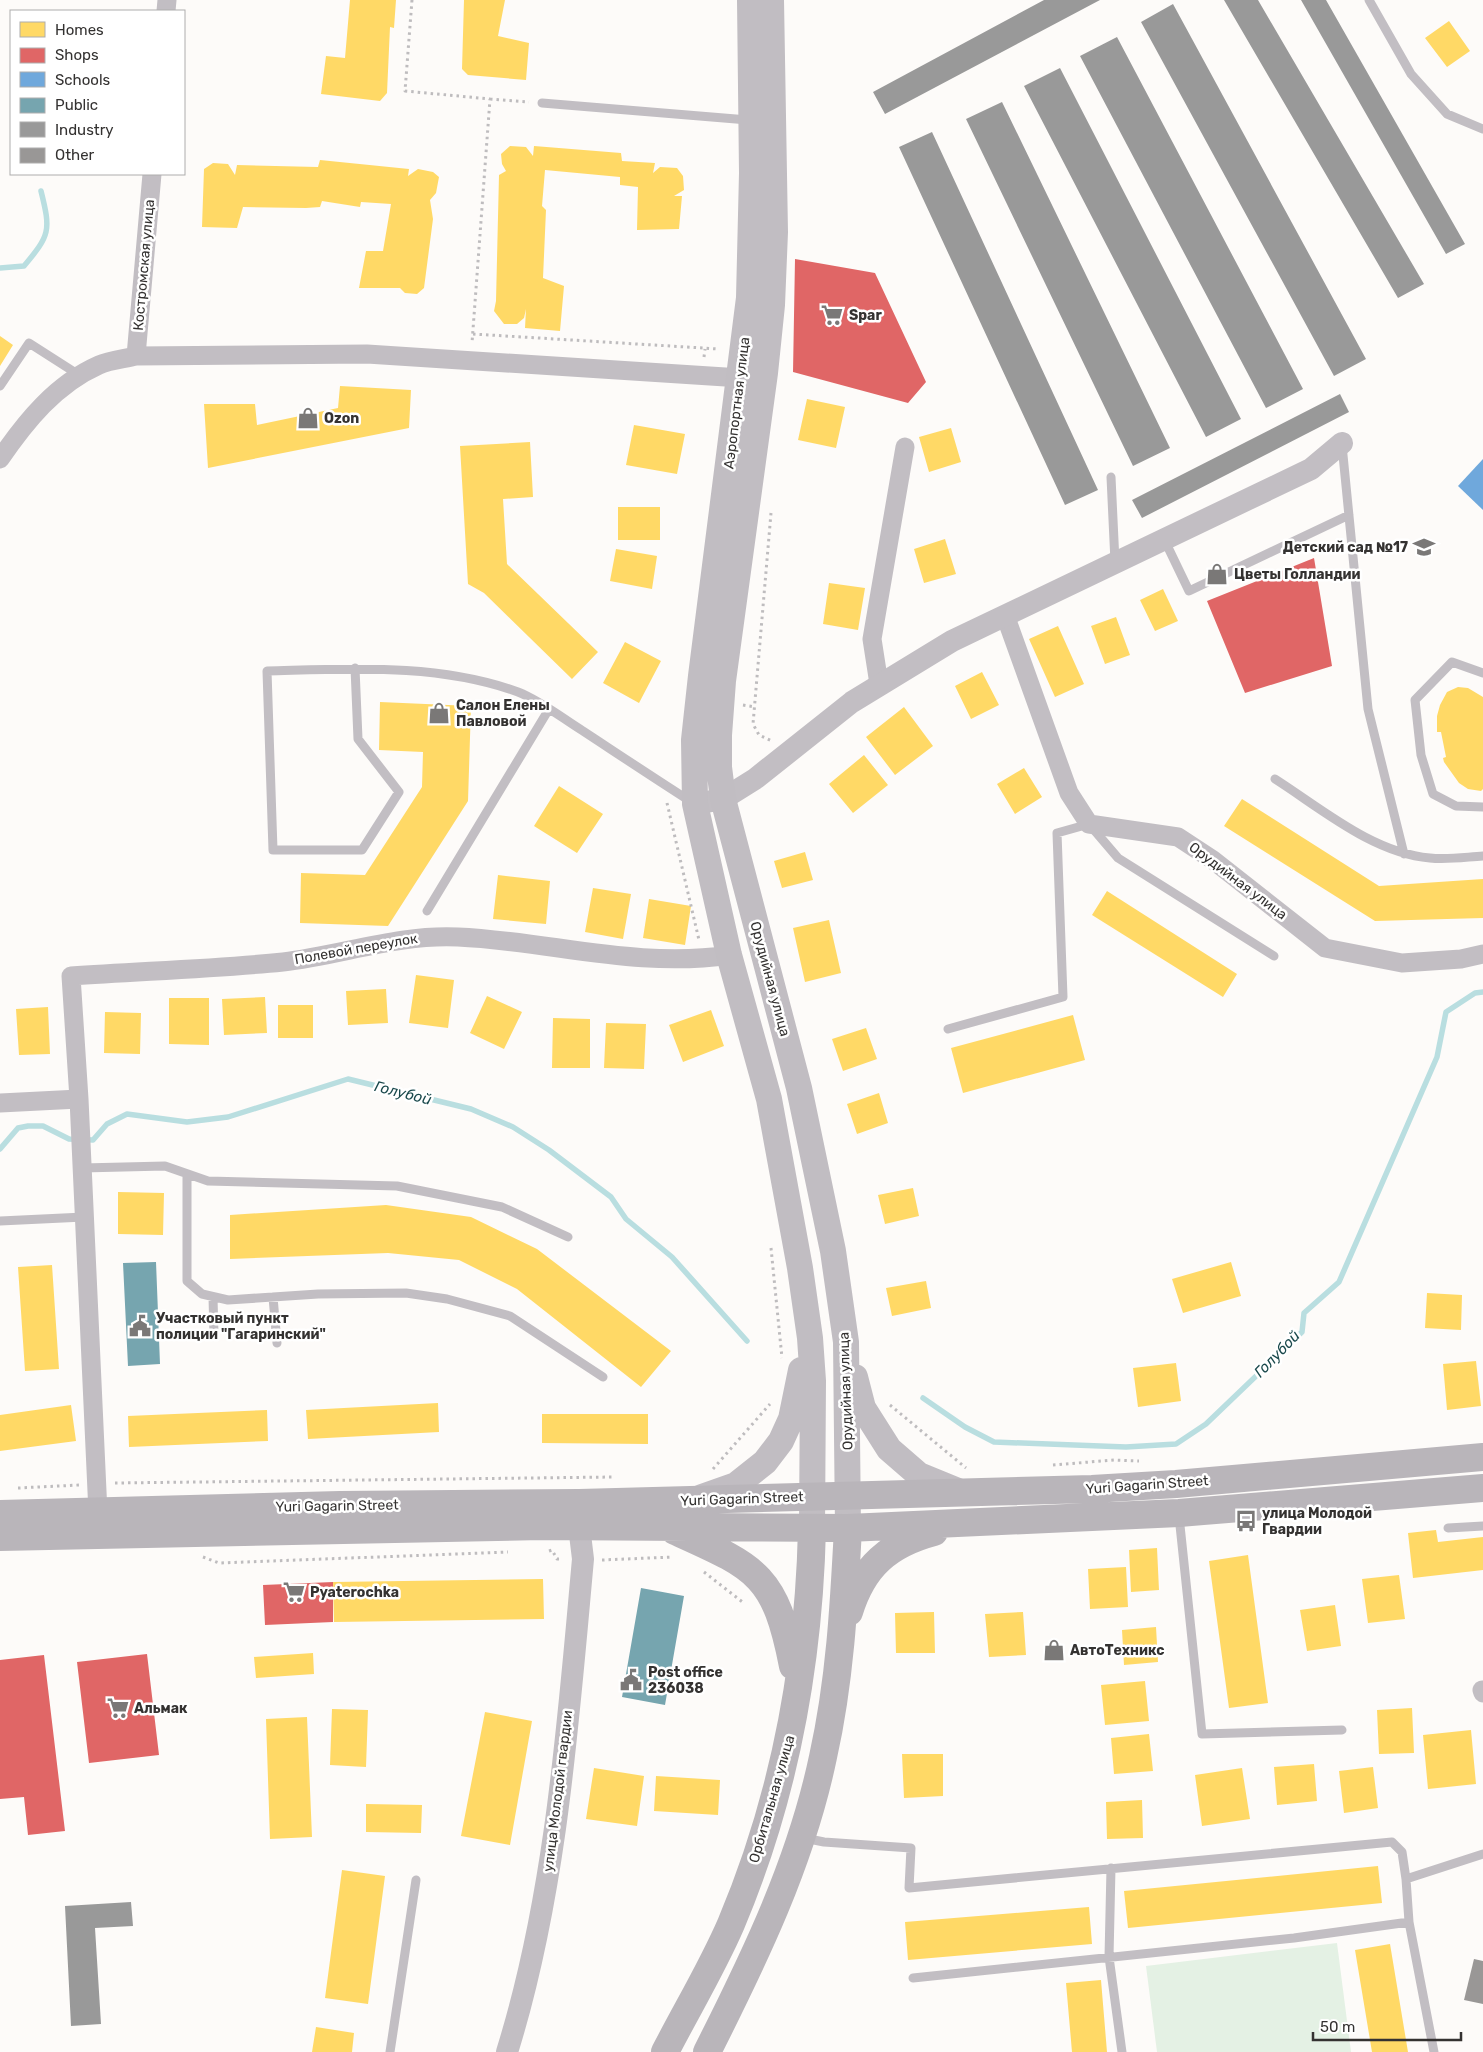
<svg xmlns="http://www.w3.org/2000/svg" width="1483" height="2052" font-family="Rubik,sans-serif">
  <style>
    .green { fill: #e4f1e4 }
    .homes { fill: #ffd966 }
    .shops { fill: #e06666 }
    .schools { fill: #6fa8dc }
    .public { fill: #76a5af }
    .industry { fill: #999 }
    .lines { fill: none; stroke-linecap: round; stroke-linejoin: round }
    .stream { stroke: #b9dee0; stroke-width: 5.5 }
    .building { fill: #999796 }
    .path { stroke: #bebcbe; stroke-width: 3; stroke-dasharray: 2.5 4; stroke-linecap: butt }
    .service { stroke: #c2bec3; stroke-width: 9 }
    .minor { stroke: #c2bec3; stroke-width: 19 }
    .tertiary { stroke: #c2bec3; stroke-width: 22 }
    .secondary { stroke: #c1bdc2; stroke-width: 26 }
    .primary { stroke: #b9b5ba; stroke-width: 28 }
    .labels { text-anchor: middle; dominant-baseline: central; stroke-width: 5; stroke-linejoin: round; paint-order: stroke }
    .street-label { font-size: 14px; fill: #343231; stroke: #fff }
    .poi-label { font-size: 14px; font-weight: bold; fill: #343231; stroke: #fff; text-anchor: start }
    .water-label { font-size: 15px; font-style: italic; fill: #1a494c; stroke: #fff }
  </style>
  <rect width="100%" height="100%" fill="#fdfbf9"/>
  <path class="green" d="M1337,1943L1351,2052H1157L1146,1966Z"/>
  <path class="homes" d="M350,0H396L394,28L390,27L387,93L380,101L321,94L326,56L345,58Z
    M464,0H505L498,36L529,43L526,80L468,75L462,69Z
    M1449,21L1470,51L1447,67L1425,38Z
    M510,146L526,147L533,156L534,146L621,153L622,161L655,163L653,173L660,167L677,168L683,176L684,190L674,196H682L679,229L637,230L638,187L620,185V177L545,170L542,206L546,210L543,278L564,286L560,331L525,328L526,309L524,318L517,324H504L494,311L496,301L499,175L506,171L502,164L501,154Z
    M320,160L409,169L408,176L418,169L433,172L439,177L436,193L430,200L433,219L424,288L417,294L405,293L400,288H359L366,251H383L391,204L361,202L360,207L322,201L320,207L306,208L243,207L237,228L202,227L204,169L213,163L228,164L235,175L237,165L318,167Z
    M0,336L13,345L0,366Z
    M340,386L411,390L409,428L208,468L204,404H255L257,425L338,408Z
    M807,399L845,407L836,448L798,440Z
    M634,425L685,434L677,474L626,465Z
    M951,428L961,462L929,472L919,437Z
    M530,442L533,497L503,499L507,564L598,652L572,679L484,593L468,584L460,446Z
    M618,507H660V540H618Z
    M945,539L956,574L924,583L914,549Z
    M616,549L657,556L652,589L610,581Z
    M829,583L865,588L858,630L823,624Z
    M1163,589L1178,621L1155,631L1140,600Z
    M1116,617L1130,655L1105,664L1091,626Z
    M1058,626L1084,684L1055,697L1029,639Z
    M625,642L661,661L639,703L603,683Z
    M982,672L999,705L971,719L955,686Z
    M1458,687L1468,688L1483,697V789L1481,791L1468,789L1459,783L1444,762L1443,758L1446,757L1441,732H1437V716L1440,705L1447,692Z
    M380,702L471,706L468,801L388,926L300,923L301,873L365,875L422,787L423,752L379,750Z
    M904,707L933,746L895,775L866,737Z
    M864,755L888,785L853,813L829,784Z
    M1024,768L1042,797L1015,814L997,784Z
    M559,786L603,814L577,853L534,826Z
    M1242,799L1379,886L1483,879V918L1375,921L1224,826Z
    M805,852L813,880L782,888L774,861Z
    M498,875L550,881L546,924L493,919Z
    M593,888L631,894L623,939L585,932Z
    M1107,891L1237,974L1223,997L1092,915Z
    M649,899L691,906L685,945L643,938Z
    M829,920L841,973L805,982L793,928Z
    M416,975L454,980L448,1028L409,1023Z
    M386,989L388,1023L348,1025L346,991Z
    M487,996L522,1012L504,1049L470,1033Z
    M265,997L267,1033L224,1035L222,999Z
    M169,998H209V1045L169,1044Z
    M278,1005H313V1038H278Z
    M48,1007L50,1054L19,1055L16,1009Z
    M711,1010L724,1046L683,1062L669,1025Z
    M105,1012L141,1013L140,1054L104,1053Z
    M1073,1015L1085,1060L963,1093L951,1048Z
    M553,1018L590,1019V1068H552Z
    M606,1023L646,1024L644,1069L604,1068Z
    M866,1028L877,1059L843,1071L832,1039Z
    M879,1093L888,1123L857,1134L847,1104Z
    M913,1188L919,1216L885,1224L878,1195Z
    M118,1192L164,1193L163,1235L118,1234Z
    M386,1205L471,1217L537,1249L671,1351L641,1387L517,1289L459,1260L388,1253L230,1259V1215Z
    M1231,1262L1241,1296L1183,1313L1172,1279Z
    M52,1265L59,1369L25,1371L18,1267Z
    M926,1281L931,1308L892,1316L886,1288Z
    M1427,1293L1462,1295L1461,1330L1425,1328Z
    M1476,1361L1481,1406L1447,1410L1443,1364Z
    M1176,1363L1181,1401L1138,1407L1133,1368Z
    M438,1403L439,1432L308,1439L306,1410Z
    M71,1405L76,1441L0,1451V1415Z
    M267,1410L268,1441L129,1447L128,1416Z
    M542,1414H648V1444L542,1443Z
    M1436,1530L1438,1542L1483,1537V1570L1413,1578L1408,1533Z
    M1157,1548L1159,1590L1131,1592L1129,1550Z
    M1248,1555L1268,1703L1229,1708L1209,1561Z
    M1126,1567L1128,1607L1090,1609L1088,1569Z
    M1399,1575L1405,1619L1368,1623L1362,1579Z
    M543,1579L544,1619L334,1622L333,1582Z
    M1335,1605L1341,1646L1307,1651L1300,1610Z
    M934,1612L935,1653H896L895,1613Z
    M1023,1612L1026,1655L989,1657L985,1614Z
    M1156,1627L1158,1662L1124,1665L1122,1630Z
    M313,1653L314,1674L256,1678L254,1657Z
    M1145,1681L1149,1721L1105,1725L1101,1685Z
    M1412,1708L1414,1753L1379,1754L1377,1710Z
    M332,1709L368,1710L366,1767L330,1765Z
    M485,1712L532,1721L510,1845L461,1836Z
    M307,1717L312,1837L270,1839L266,1719Z
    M1471,1730L1476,1784L1428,1789L1423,1735Z
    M1149,1734L1153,1771L1114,1774L1111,1738Z
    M902,1754H943V1796L904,1798Z
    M1314,1764L1317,1801L1277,1805L1274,1767Z
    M1373,1767L1378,1808L1344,1813L1339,1771Z
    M594,1768L644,1776L637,1826L586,1819Z
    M1242,1768L1250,1819L1202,1826L1195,1775Z
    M656,1776L720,1780L718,1815L654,1811Z
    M1142,1800L1143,1838L1107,1839L1106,1802Z
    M366,1804L422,1805L421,1833L366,1832Z
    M1378,1866L1382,1903L1128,1928L1124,1891Z
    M342,1870L385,1876L368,2004L325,1998Z
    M1089,1907L1092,1944L908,1960L905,1922Z
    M1390,1944L1408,2052H1372L1355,1950Z
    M1101,1980L1107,2052H1072L1066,1983Z
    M316,2027L354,2033L352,2052H312Z"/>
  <path class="shops" d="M795,259L875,273L926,382L908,403L793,372Z
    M1314,558L1332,666L1245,693L1207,601Z
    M333,1582V1622L265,1625L263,1585Z
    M147,1654L159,1755L89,1763L77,1662Z
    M44,1655L65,1831L28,1835L24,1797L0,1799V1660Z"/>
  <path class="schools" d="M1483,459V510L1458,486Z"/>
  <path class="public" d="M156,1262L160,1364L128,1366L123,1263Z
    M641,1588L684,1596L665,1705L622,1697Z"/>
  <path class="industry" d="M1044,0H1100L885,114L873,92Z
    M1224,0H1258L1424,284L1398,298Z
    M1301,0H1326L1465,244L1446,254Z
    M1173,4L1366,359L1334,376L1141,22Z
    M1117,37L1303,389L1266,408L1080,56Z
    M1060,68L1241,419L1206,437L1024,86Z
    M1002,102L1170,448L1133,466L966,119Z
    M932,132L1098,490L1065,505L899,147Z
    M1340,394L1349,412L1142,518L1132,500Z
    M131,1902L133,1926L95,1928L101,2024L71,2026L65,1906Z"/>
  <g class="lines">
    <path class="stream" d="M0,268L24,266C50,235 51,231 41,191
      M0,1149L18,1128L28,1126H43L69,1139L93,1140L107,1124L127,1114L187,1122L228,1117L348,1079L471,1109L513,1127L549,1150L611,1197L626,1219L672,1257L747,1341
      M923,1398L965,1427L994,1442L1126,1447L1176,1444L1206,1424L1302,1332L1304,1313L1339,1282L1437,1057L1446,1012L1475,993L1483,992"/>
  </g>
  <path class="building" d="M1474,1959L1483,1961V2004L1464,2000Z"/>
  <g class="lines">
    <path class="path" d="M412,0L405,91L490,99L472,343
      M490,99L529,102
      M473,334L719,349
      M704,357L705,349
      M771,513L753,724L759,735L772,741
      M743,705L755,707
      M667,803L699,940
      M771,1248L782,1358
      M890,1405L966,1468
      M1053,1465L1114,1460L1139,1461
      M713,1469L770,1404
      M115,1483L614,1477
      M18,1488L79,1485
      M549,1551L552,1550L557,1559H563
      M203,1557L219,1563L508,1552
      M602,1560L673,1557
      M704,1572L745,1604"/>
    <path class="service" d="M1369,0L1411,74L1447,114L1483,129
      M542,103L748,120
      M0,386L29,343L79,375
      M1342,445L1368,709L1404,854
      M1111,477L1115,562
      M1164,539L1189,591L1349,515
      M355,668L358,739L399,792L362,850H273L267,671C350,669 438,663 518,692C541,701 562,718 583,731C618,754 654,778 690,801
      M1483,673L1452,662L1415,700L1421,755L1433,794L1456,806L1483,807
      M1275,779C1322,809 1373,853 1430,858C1447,860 1466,857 1483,856
      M427,911L549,709
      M948,1029L1063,997L1057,833L1089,824L1118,858L1274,956
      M82,1168L165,1166L208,1181L397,1186L502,1207L568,1237
      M187,1174V1281L202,1294L228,1300L318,1294L406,1293L447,1299L510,1316L603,1377
      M0,1221L84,1217
      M213,1297L214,1336
      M273,1297L277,1343
      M1179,1516L1202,1734L1342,1730
      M1448,1528L1483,1526
      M804,1838L824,1842L911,1848L909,1888L1392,1842L1402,1852L1406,1879L1483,1854
      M1111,1868L1109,1957L1122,2052
      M1406,1879L1409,1922
      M913,1978L1294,1938L1409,1922L1434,2052
      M390,2052L416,1880"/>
    <path class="minor" d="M166,11L167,0
      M136,356L152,174
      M0,459C26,421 56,384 99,365C110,360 124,359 136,356L367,354L741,378
      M1005,615L1069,793L1089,824L1178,837L1213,860L1325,948L1402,963L1461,959L1483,954
      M879,684L872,639L905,447
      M0,1103L79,1099
      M98,1513L79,1099L71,976C142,971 213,969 283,962C342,955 399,934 458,937C549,941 638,969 729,955
      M1482,1690L1483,1693"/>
    <path class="tertiary" d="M695,804L723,799L755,779L852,702L952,641L1311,469L1342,443
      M507,2052C556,1895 568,1723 583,1559L579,1526"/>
    <path class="secondary" d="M750,0L752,173L749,298L701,676L694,740L695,804L729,955L769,1099L800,1268L810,1338L813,1381L812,1528
      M771,0L775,232L772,305L765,373L723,681L719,735V767L723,799L799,1088L833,1251L846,1342L848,1528
      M855,1377L863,1408L889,1449L919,1475L963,1493
      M702,1497L736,1485L765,1462L781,1441L791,1419L801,1370"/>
    <path class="primary" d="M0,1514L340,1505L579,1503L1092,1489L1176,1484L1483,1457
      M675,1531C757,1568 775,1574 793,1666
      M0,1537L542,1526L848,1528L1179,1513L1483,1488
      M849,1612C863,1566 889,1544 934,1532
      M665,2052C687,2009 712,1968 731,1924C785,1796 809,1666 812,1528
      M707,2052C755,1957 801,1862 823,1757C840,1681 844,1605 848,1528"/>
  </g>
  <defs>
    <g id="supermarket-bare" transform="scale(1.725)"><path d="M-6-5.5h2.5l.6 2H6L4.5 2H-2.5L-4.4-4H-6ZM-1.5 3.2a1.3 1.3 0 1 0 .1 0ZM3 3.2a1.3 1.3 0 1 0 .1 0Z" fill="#7a7877" stroke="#fff" stroke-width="2.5" paint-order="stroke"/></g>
    <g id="shop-bare" transform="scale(1.725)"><path d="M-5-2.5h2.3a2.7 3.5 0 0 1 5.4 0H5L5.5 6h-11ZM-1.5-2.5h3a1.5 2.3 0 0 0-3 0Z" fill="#7a7877" stroke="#fff" stroke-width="2.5" paint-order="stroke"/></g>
    <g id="school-bare" transform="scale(1.725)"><path d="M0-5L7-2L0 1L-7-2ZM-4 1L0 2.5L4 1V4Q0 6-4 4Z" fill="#7a7877" stroke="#fff" stroke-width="2.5" paint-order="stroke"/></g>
    <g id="civic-bare" transform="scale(1.725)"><path d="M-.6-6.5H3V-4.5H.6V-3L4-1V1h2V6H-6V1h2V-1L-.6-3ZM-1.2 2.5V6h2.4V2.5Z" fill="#7a7877" stroke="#fff" stroke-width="2.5" paint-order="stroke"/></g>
    <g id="bus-bare" transform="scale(1.725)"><path d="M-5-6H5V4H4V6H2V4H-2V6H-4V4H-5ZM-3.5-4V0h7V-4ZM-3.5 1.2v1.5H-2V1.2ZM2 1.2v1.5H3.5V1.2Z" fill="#7a7877" stroke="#fff" stroke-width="2.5" paint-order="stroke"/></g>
  </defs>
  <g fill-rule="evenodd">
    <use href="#supermarket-bare" x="832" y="315"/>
    <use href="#shop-bare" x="308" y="418"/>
    <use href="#school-bare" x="1424" y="547"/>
    <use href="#shop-bare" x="1217" y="574"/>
    <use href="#shop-bare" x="439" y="713"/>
    <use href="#civic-bare" x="140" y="1326"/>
    <use href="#bus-bare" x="1246" y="1521"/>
    <use href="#supermarket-bare" x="294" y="1592"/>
    <use href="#shop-bare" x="1054" y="1650"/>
    <use href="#civic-bare" x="631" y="1680"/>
    <use href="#supermarket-bare" x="118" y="1708"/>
  </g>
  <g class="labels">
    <g class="street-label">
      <text transform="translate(144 265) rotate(-85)">Костромская улица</text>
      <text transform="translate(737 403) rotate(-83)">Аэропортная улица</text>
      <text transform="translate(1238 881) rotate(37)">Орудийная улица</text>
      <text transform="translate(356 949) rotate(-10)">Полевой переулок</text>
      <text transform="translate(770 979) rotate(75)">Орудийная улица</text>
      <text transform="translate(846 1391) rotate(-92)">Орудийная улица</text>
      <text transform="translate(1147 1485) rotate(-4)">Yuri Gagarin Street</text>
      <text transform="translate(742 1499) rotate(-2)">Yuri Gagarin Street</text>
      <text transform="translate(337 1506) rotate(-1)">Yuri Gagarin Street</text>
      <text transform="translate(558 1791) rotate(-83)">улица Молодой гвардии</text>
      <text transform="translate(772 1799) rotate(-74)">Орбитальная улица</text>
    </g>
    <g class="poi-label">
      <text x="849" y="315">Spar</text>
      <text x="324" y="418">Ozon</text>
      <text x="1408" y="547" text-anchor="end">Детский сад №17</text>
      <text x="1234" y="574">Цветы Голландии</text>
      <text x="456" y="705">Салон Елены<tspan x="456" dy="16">Павловой</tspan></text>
      <text x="156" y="1318">Участковый пункт<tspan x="156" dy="16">полиции "Гагаринский"</tspan></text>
      <text x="1262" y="1513">улица Молодой<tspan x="1262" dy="16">Гвардии</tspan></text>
      <text x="310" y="1592">Pyaterochka</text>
      <text x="1070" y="1650">АвтоТехникс</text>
      <text x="648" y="1672">Post office<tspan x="648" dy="16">236038</tspan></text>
      <text x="134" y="1708">Альмак</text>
    </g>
    <g class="water-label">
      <text transform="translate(403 1093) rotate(14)">Голубой</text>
      <text transform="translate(1277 1354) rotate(-46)">Голубой</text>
    </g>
  </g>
  <rect x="10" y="10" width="175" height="165" fill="#ffffff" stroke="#aeadad"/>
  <rect x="20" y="22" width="25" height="15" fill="#ffd966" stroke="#aeadad"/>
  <text x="55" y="35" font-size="15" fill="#343231">Homes</text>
  <rect x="20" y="48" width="25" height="15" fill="#e06666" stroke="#aeadad"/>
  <text x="55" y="60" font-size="15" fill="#343231">Shops</text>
  <rect x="20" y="72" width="25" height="15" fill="#6fa8dc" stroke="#aeadad"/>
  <text x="55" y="85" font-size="15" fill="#343231">Schools</text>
  <rect x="20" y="98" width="25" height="15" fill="#76a5af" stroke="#aeadad"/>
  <text x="55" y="110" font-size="15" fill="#343231">Public</text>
  <rect x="20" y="122" width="25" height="15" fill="#999999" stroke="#aeadad"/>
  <text x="55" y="135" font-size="15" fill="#343231">Industry</text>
  <rect x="20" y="148" width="25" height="15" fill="#999796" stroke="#aeadad"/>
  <text x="55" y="160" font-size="15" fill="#343231">Other</text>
  <path d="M1313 2032v8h148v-8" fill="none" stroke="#343231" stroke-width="2.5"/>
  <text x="1320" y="2032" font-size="15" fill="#343231" stroke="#ffffff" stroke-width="4" paint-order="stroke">50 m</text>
</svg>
